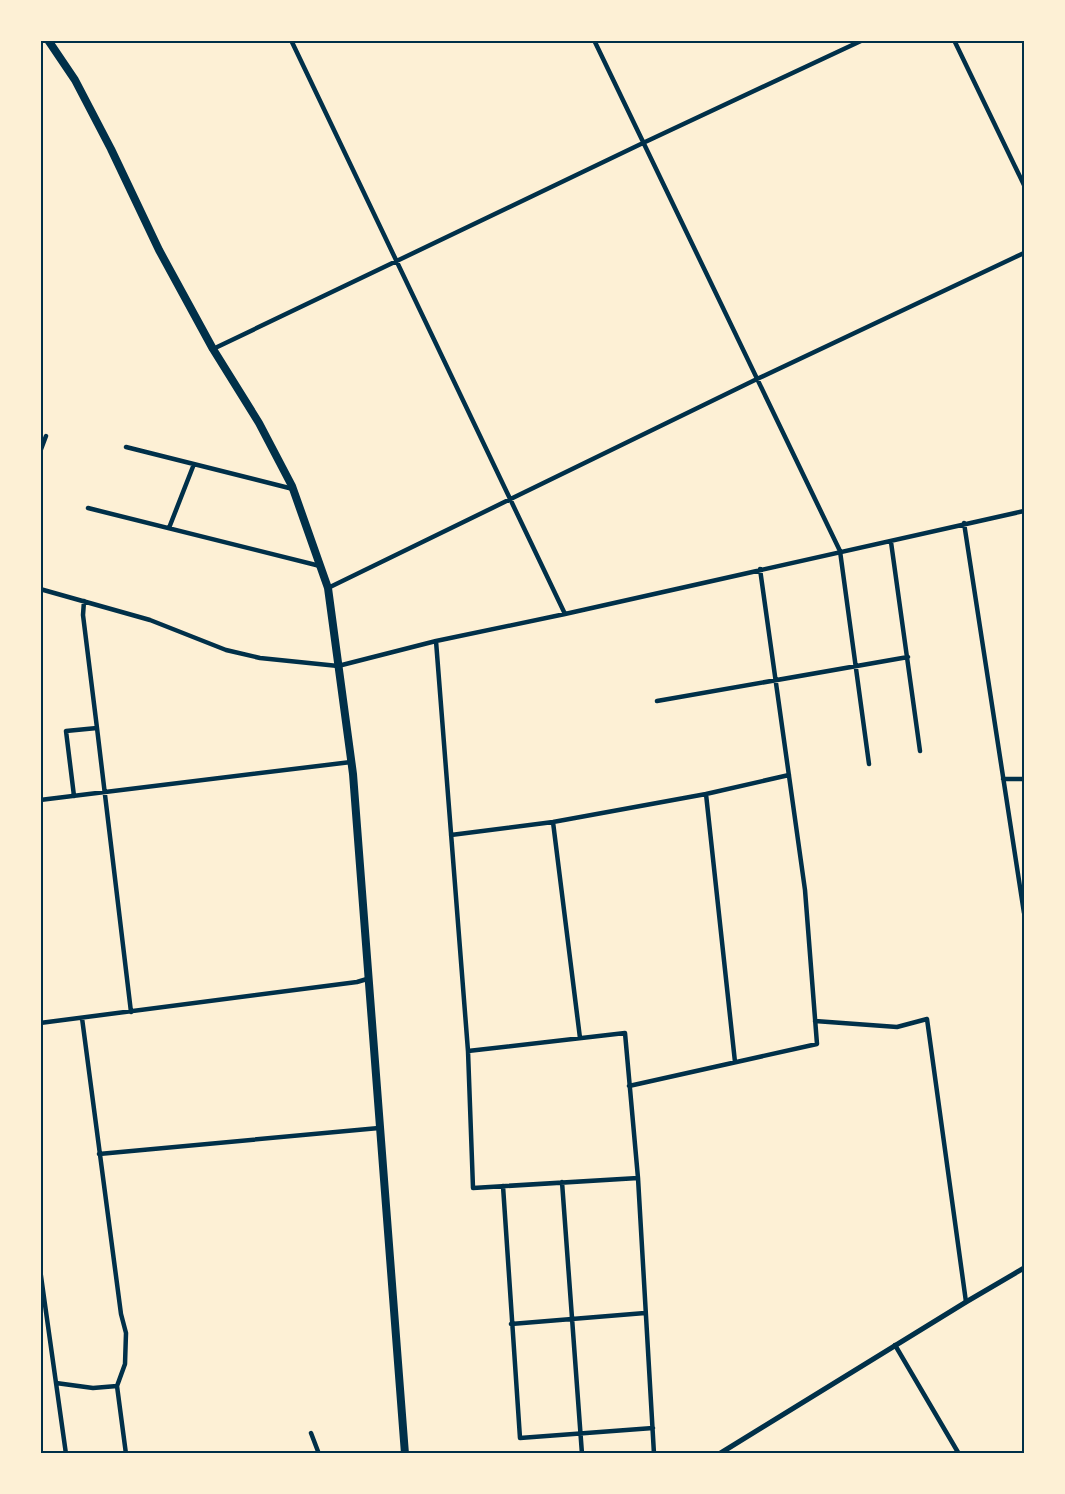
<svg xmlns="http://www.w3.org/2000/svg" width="1065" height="1494" font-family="Manrope,sans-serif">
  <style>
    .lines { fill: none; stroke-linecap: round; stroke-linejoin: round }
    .minor { stroke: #003049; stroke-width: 4.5 }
    .tertiary { stroke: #003049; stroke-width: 5 }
    .trunk { stroke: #003049; stroke-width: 8 }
    .neatline { fill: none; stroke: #003049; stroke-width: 2 }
  </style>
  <rect width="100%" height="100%" fill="#fdf0d5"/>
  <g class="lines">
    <path class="minor" d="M291,40L565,614
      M594,40L840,551L869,764
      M954,40L1024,185
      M213,349L643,143L863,40
      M126,447L293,489
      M40,452L46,436
      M88,508L320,566
      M964,523L1024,913
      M169,528L194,464
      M891,542L920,751
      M328,588L757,379L1024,253
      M40,589L150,620L226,650L260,658L338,666L436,641L565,614L1024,511
      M436,641L468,1051L473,1188L638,1178
      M657,701L908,657
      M97,728L131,1012
      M1003,779H1024
      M706,794L789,775
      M74,796L66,731L97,728L83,615L84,601
      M40,800L351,762
      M553,822L580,1038
      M451,835L553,822L706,794L735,1062
      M82,1018L121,1314L126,1333L125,1364L117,1386L126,1454
      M815,1021L897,1027L927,1019L966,1302
      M40,1023L357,982L367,979
      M468,1051L625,1033L638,1178L654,1454
      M629,1086L817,1044L805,890L760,569
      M99,1154L379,1128
      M562,1182L582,1454
      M503,1186L520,1438L653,1428
      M40,1269L66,1454
      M511,1324L645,1313
      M895,1345L959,1454
      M56,1383L93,1388L117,1386
      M311,1433L319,1454"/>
    <path class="tertiary" d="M719,1454L966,1302L1024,1268"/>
    <path class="trunk" d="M48,40L75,80L111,149L159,250L213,349L259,423L292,486L328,588L353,774L405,1454"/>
  </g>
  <rect width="1065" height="1494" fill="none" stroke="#fdf0d5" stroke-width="84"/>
  <rect x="42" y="42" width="981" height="1410" class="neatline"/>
</svg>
